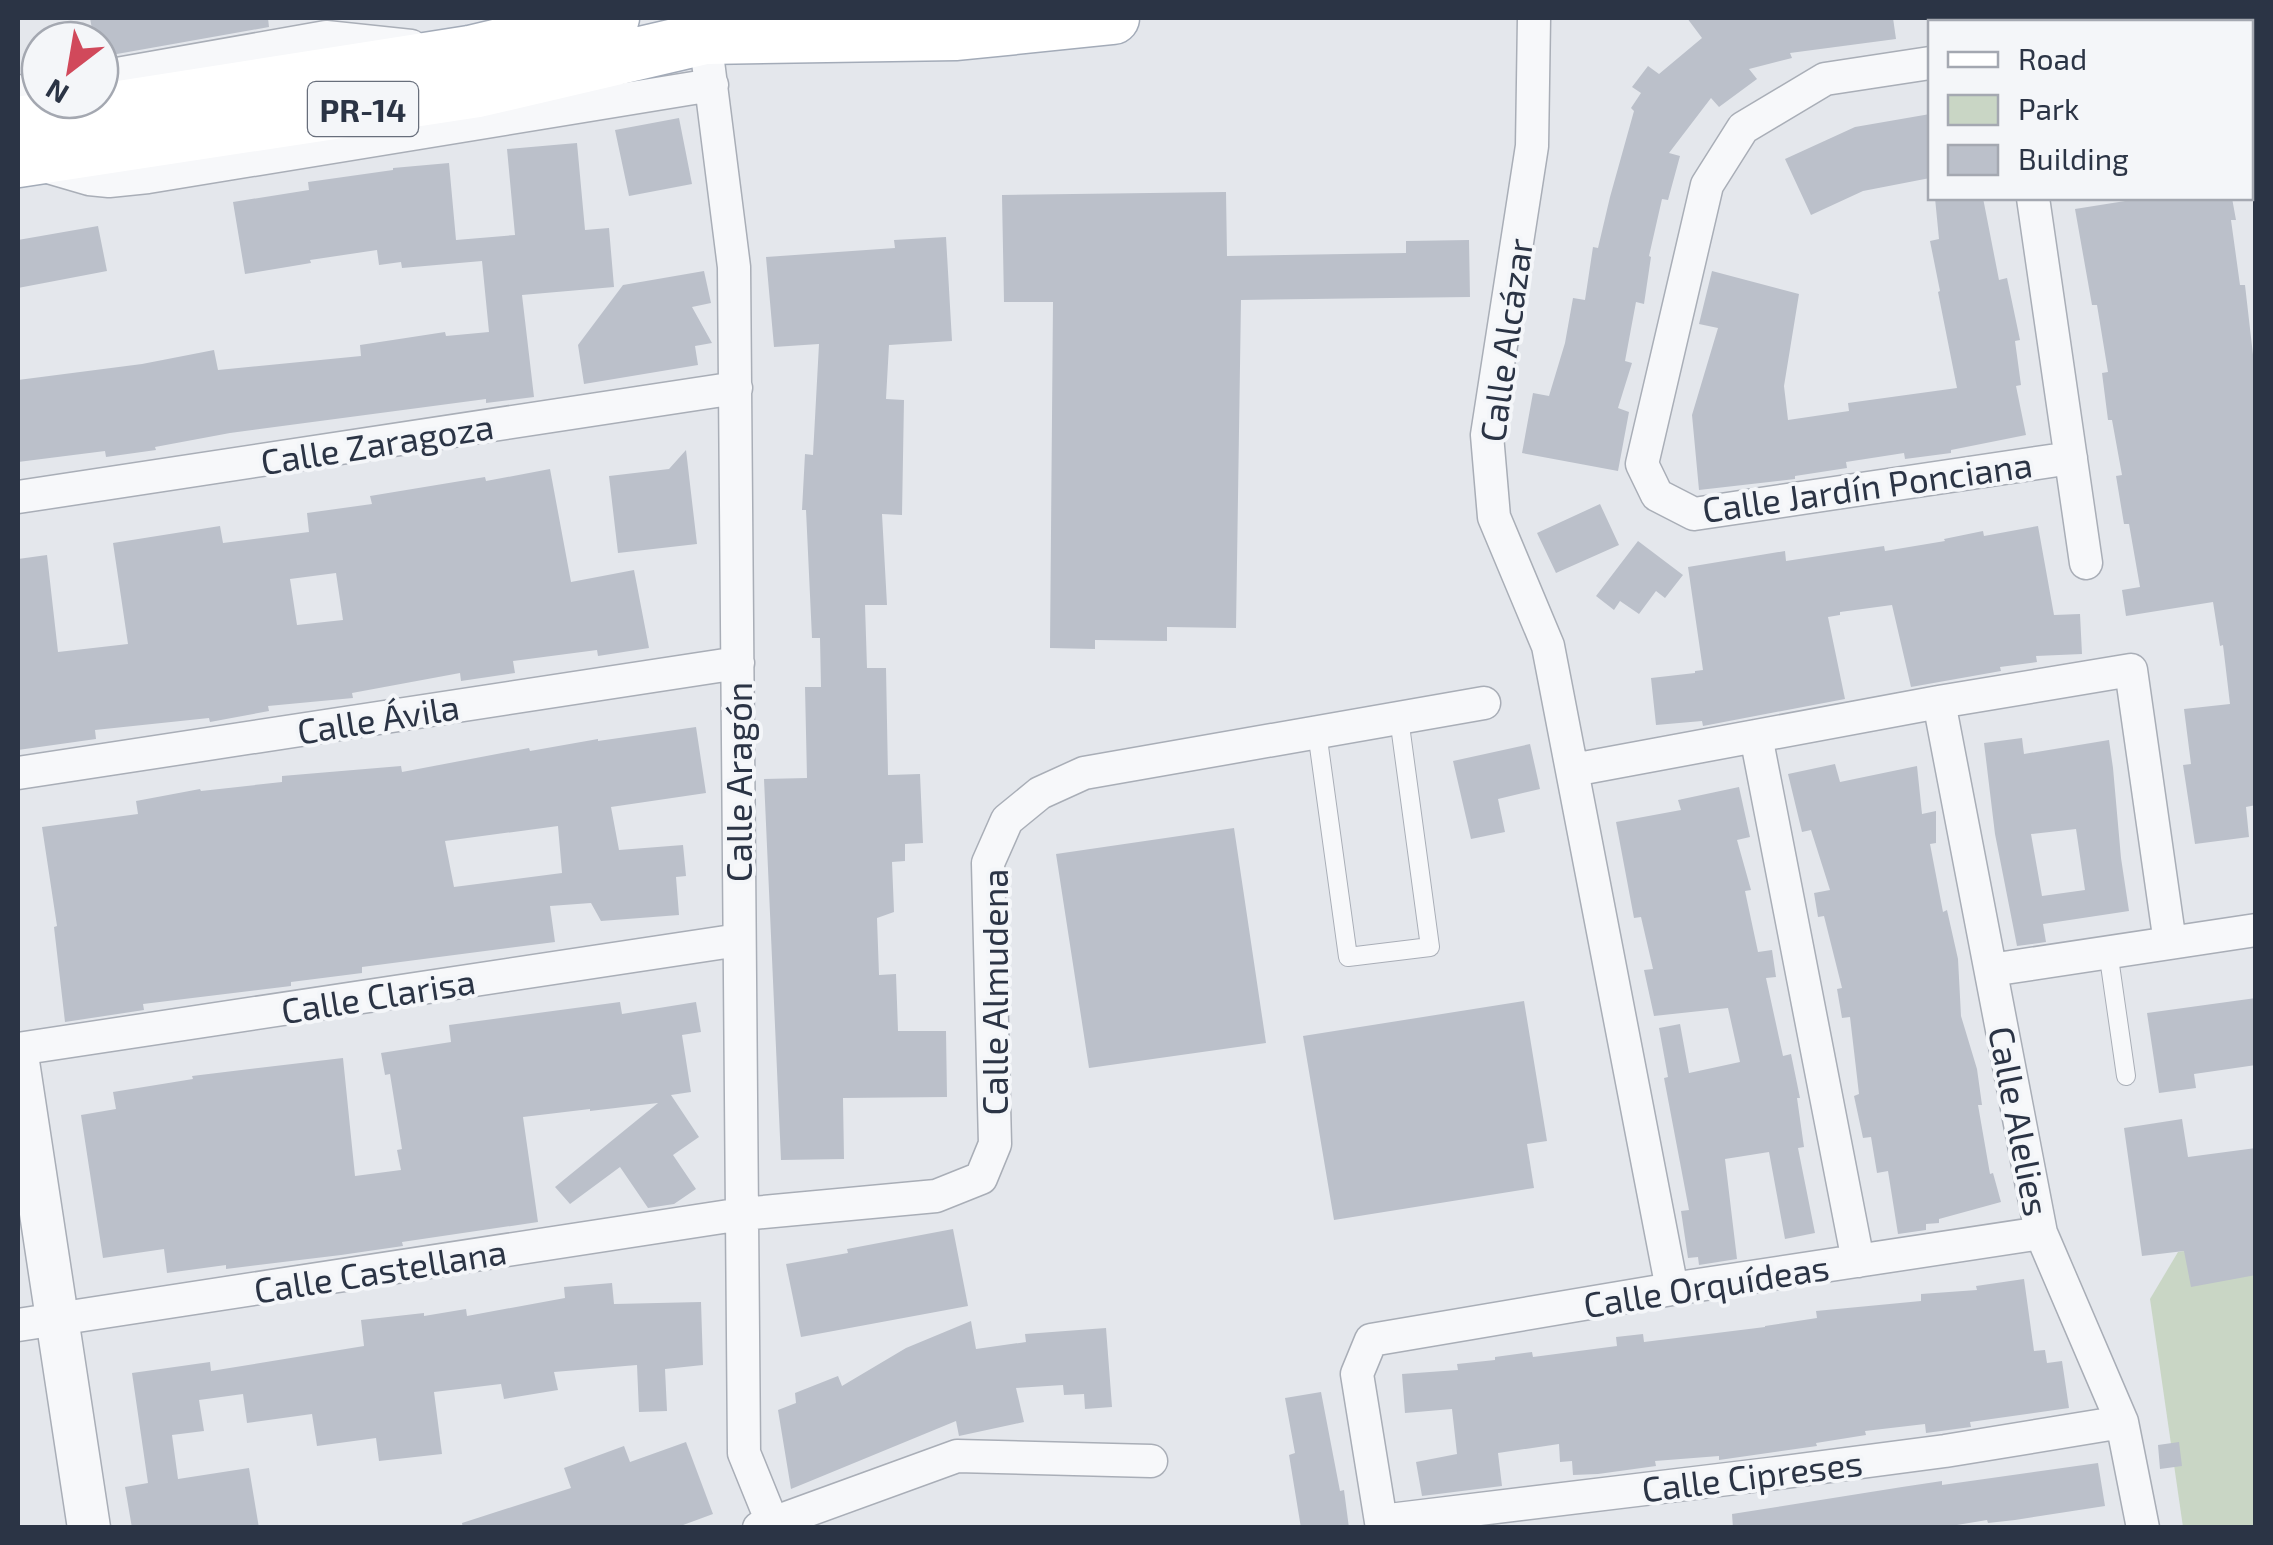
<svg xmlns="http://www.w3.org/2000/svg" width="2273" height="1545" font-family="'Exo 2',sans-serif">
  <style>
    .green { fill: #c9d6c5 }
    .building { fill: #bbc0ca; fill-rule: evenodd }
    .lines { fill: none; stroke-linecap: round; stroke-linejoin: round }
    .service-casing { stroke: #a9aeb7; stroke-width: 20 }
    .minor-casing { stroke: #a9aeb7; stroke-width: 35 }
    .tertiary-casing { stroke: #a9aeb7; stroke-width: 45 }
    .primary-casing { stroke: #a3abb8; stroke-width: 55 }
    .service { stroke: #f7f8fa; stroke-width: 18 }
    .minor { stroke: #f7f8fa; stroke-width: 32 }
    .tertiary { stroke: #f7f8fa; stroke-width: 42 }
    .primary { stroke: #fff; stroke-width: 52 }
    .labels { text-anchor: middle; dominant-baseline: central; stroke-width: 8; stroke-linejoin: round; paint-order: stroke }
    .shield { fill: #f4f6f9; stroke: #676e7b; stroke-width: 2.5 }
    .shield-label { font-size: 32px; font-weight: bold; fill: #2b3445 }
    .street-label { font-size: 35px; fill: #2b3445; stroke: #f4f6f9 }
  </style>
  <rect width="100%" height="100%" fill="#e4e7ec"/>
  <path class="green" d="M2255,1240V1527H2183L2150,1299L2178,1252Z"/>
  <path class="building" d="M90,18H268L269,27L100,57V40H94Z
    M1687,18H1893L1896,39L1790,53L1792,58L1749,69L1757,79L1719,107L1711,98L1669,153L1680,156L1668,200L1662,199L1649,256L1651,257L1644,304L1636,302L1625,361L1632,363L1618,408L1629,412L1618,471L1522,453L1533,393L1549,396L1565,343L1573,298L1585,300L1593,247L1598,248L1610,197L1634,111L1631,108L1641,93L1632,87L1648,66L1659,74L1702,38Z
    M1930,114V178L1863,191L1811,215L1785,159L1855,127Z
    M679,118L692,184L629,196L615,130Z
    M577,143L585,230L609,228L614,287L522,295L534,397L486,403V399L230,433L155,447L156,450L106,457L105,451L18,462V380L142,364L214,350L218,370L361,356L360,345L445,332L446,336L489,332L482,261L402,268L401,262L379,265L377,250L310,260L311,263L245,274L233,202L309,190L308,182L393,170V168L449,163L456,240L515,235L507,149Z
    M1226,192L1227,256L1406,253V241L1469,240L1470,297L1241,300L1236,628L1167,627V641L1095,640V649L1050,648L1053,302H1004L1002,195Z
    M1935,198H1983L1999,280L2007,278L2020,340L2015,341L2021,385L2016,386L2026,435L1951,450V453L1905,459L1904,453L1846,462L1847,468L1795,476V479L1699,490L1692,415L1718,328L1699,324L1712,271L1799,294L1784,386L1788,420L1849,411L1848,403L1957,388L1938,292L1940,291L1930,241L1939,239Z
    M2144,198H2232L2236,220H2231L2240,285H2245L2256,381V805L2246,807L2249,837L2195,844L2183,765L2191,764L2184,709L2230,704L2223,645L2220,646L2213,602L2126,616L2122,590L2140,587L2129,524H2124L2116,476L2122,475L2112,420H2108L2102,373L2108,372L2097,305H2092L2075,209Z
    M98,226L107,271L18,288V240Z
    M946,237L952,341L889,345L886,399L904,400L902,515L882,514L887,605H865L867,668H886L888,775L920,774L923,843L905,844V861L892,862L894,912L877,918L879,975L896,974L898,1031H946L947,1097L843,1098L844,1159L781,1160L764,779L807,778L805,687H821L820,638H812L806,510H802L805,454L813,455L819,344L774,347L766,257L895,248L894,240Z
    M704,271L711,303L692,307L712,343L695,346L698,365L584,384L578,345L623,285Z
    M686,450L697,544L618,553L609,476L669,469Z
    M550,469L571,582L634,570L649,648L598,656L597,650L513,661L515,673L461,681L460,673L352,693L353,698L268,706L269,711L210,722L209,718L95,730L96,739L18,750V559L47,555L58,652L128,644L113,543L220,526L223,543L309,532L307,513L372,504L370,496L485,477L486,481ZM336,573L343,620L297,625L290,579Z
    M1600,504L1619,545L1556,573L1537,533Z
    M2038,526L2054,615L2080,614L2082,654L2036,656L2037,662L2000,667L2001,671L1911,687L1892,605L1840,612V615L1828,617L1845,699L1703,726L1702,721L1656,725L1651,678L1695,673V671L1703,670L1688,567L1785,551L1786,561L1884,546L1885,551L1945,541L1944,539L1983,531L1984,536Z
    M1638,541L1683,575L1665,598L1656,591L1639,614L1620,601L1614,610L1596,596Z
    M696,727L706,793L611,807L619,850L683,845L686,876L676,877L679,915L601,921L591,903L550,906L555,942L362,967V973L291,982V986L143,1004L144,1010L65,1022L54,927L57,926L42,827L138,814L136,801L200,789L201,791L282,782V776L401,766L402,772L529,748L530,751L598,739V741ZM558,826L562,873L454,887L445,841Z
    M2022,738L2024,754L2109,740L2113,768L2121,858L2129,911L2043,924L2046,942L2017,946L1995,834L1984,743ZM2076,829L2085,890L2042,896L2031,834Z
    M1530,744L1540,789L1498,799L1505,832L1471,839L1453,761Z
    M1835,764L1840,782L1917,766L1922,814L1936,811V843L1930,844L1943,912L1947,910L1958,959L1961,1016L1977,1069L1982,1105H1978L1990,1174L1993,1173L2001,1202L1939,1219V1223L1926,1224V1230L1898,1234L1888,1171L1877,1173L1871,1137L1863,1138L1854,1096L1859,1094L1850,1017L1842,1018L1837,989L1842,988L1824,916L1818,917L1814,893L1830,890L1811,830L1802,832L1788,774Z
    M1739,787L1750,837L1737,840L1751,890L1745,891L1758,952L1772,950L1776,977L1766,978L1783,1056L1791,1054L1800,1098H1797L1804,1147L1798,1148L1815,1233L1785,1239L1769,1152L1725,1159L1737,1259L1699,1265L1698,1257L1688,1258L1681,1211L1689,1210L1664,1078L1668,1077L1659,1028L1680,1024L1689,1073L1740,1062L1728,1008L1654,1016L1644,970L1653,969L1641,917L1634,918L1616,822L1681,810L1678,800Z
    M1234,828L1266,1043L1089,1068L1056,854Z
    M2256,998V1065L2194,1074L2196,1088L2159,1093L2147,1013Z
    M1524,1001L1547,1141L1527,1144L1534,1188L1334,1220L1303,1036Z
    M620,1002L622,1014L696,1002L701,1032L682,1035L691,1092L671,1095L699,1137L673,1155L696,1189L674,1204L648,1208L620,1167L570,1204L555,1187L658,1103L590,1111V1109L523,1117L538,1222L402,1242L403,1246L341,1255L226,1269V1265L167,1273L164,1249L103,1258L81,1115L116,1109L113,1092L193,1079L192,1076L343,1058L355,1176L401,1170L397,1150L402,1149L390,1074L385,1075L381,1053L451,1042L449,1025Z
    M2182,1119L2188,1157L2256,1148V1275L2191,1287L2184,1251L2142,1256L2124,1128Z
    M953,1229L968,1306L801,1337L786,1264L848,1253L847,1249Z
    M2024,1279L2034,1351L2045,1350L2047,1363L2062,1361L2069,1408L1970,1422L1971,1427L1926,1433L1925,1424L1865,1431L1866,1435L1816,1443L1817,1446L1719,1460V1456L1655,1461L1656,1466L1598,1474L1573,1475L1572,1461L1560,1462L1559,1444L1498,1453L1502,1486L1422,1496L1416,1462L1457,1454L1452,1409L1405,1413L1402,1374L1458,1370L1457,1364L1495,1360V1357L1532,1352L1533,1357L1617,1346L1616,1337L1643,1334L1644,1342L1765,1327V1326L1817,1318L1816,1311L1921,1301V1294L1977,1290L1976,1286Z
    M612,1283L614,1304L701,1302L703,1365L665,1369L667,1411L639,1412L637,1365L554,1372L558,1390L504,1399L501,1384L434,1392L442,1454L379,1461L376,1438L317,1446L312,1414L247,1423L243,1394L199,1400L204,1431L172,1435L178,1479L249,1468L259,1528H132L125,1487L148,1483L132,1373L210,1362L211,1371L364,1346L361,1320L424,1313V1316L466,1309L467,1316L565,1298L564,1287Z
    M971,1321L976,1349L1026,1342L1025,1334L1106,1328L1112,1407L1085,1409L1084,1394L1064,1395L1063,1385L1016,1388L1024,1422L959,1436L956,1421L791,1489L778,1410L796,1403L795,1393L838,1376L842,1386L906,1348Z
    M1321,1392L1340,1491L1344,1490L1349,1528H1301L1289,1455L1295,1453L1285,1398Z
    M686,1442L713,1514L675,1528H463L462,1523L571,1488L564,1468L624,1446L630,1462Z
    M2179,1442L2182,1466L2160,1469L2158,1445Z
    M2098,1463L2105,1506L2015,1520L1988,1523L1987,1520L1939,1528H1733L1732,1514L1902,1487L1942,1481V1485Z"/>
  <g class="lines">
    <g class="service-casing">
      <path id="service" d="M1317,732L1348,957L1430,947L1399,718
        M2108,951L2126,1076"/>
    </g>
    <g class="minor-casing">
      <path id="minor" d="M1534,18L1532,146L1487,435L1494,517L1548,646L1672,1289
        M2205,22L2238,18
        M705,38L734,267L744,1453L772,1522
        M2250,51L2256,84
        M1930,63L1825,79L1743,128L1707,185L1642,464L1657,495L1694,514L2071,458
        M100,77L326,37L411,46
        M18,92L40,88
        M41,165L89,179L109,181L148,177L712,85
        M2033,198L2086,563
        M18,497L736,388
        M1939,702L2041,1233L2122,1422L2143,1528
        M1756,736L1858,1261
        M1573,770L1939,702L2131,670L2170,943
        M18,773L738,663
        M1991,970L2256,930
        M18,1049L739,940
        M18,1325L742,1214L936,1196L981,1178L995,1144L988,863L1007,820L1040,793L1084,773L1484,703
        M1381,1521L1769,1474L1945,1451L2122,1422
        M759,1528L957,1456L1151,1461
        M1382,1528L1357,1374L1371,1340L1672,1289L2041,1233"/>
    </g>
    <g class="tertiary-casing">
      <path id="tertiary" d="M18,1062L89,1528"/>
    </g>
    <g class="primary-casing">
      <path id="primary" d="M18,123L470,52L613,18
        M18,161L478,91L705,38L957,34L1113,18"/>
    </g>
    <use href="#service" class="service"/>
    <use href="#minor" class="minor"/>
    <use href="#tertiary" class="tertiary"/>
    <use href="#primary" class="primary"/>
  </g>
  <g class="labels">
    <rect class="shield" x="308" y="82" width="110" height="54" rx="8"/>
    <g class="shield-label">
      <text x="363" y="109">PR-14</text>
    </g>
    <g class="street-label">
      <text transform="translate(1505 340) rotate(-82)">Calle Alcázar</text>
      <text transform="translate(377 443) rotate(-9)">Calle Zaragoza</text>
      <text transform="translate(1867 486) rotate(-8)">Calle Jardín Ponciana</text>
      <text transform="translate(378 718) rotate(-9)">Calle Ávila</text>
      <text transform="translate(738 782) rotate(-90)">Calle Aragón</text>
      <text transform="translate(994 992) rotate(-90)">Calle Almudena</text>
      <text transform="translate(378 995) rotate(-9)">Calle Clarisa</text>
      <text transform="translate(2020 1121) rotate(79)">Calle Alelies</text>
      <text transform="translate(380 1270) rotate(-9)">Calle Castellana</text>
      <text transform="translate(1706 1285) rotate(-9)">Calle Orquídeas</text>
      <text transform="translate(1752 1475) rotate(-7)">Calle Cipreses</text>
    </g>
  </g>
  <rect width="2273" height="1545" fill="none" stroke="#2b3445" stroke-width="40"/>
  <rect x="1928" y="20" width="325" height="180" fill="#f4f6f9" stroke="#a4a8b1" stroke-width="2.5"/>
  <rect x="1948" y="52" width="50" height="15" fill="#ffffff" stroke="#a4a8b1" stroke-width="2.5"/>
  <text x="2018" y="70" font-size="30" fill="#2b3445">Road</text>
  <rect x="1948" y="95" width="50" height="30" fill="#c9d6c5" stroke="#a4a8b1" stroke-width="2.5"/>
  <text x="2018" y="120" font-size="30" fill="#2b3445">Park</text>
  <rect x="1948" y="145" width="50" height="30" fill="#bbc0ca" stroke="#a4a8b1" stroke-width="2.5"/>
  <text x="2018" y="170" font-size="30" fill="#2b3445">Building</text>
  <g transform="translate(70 70) rotate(211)"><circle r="48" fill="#f4f6f9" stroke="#a4a8b1" stroke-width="2.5"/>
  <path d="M0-8L18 38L0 25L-18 38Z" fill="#d1495b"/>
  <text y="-15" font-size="28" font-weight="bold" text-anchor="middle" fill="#2b3445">N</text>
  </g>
</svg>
